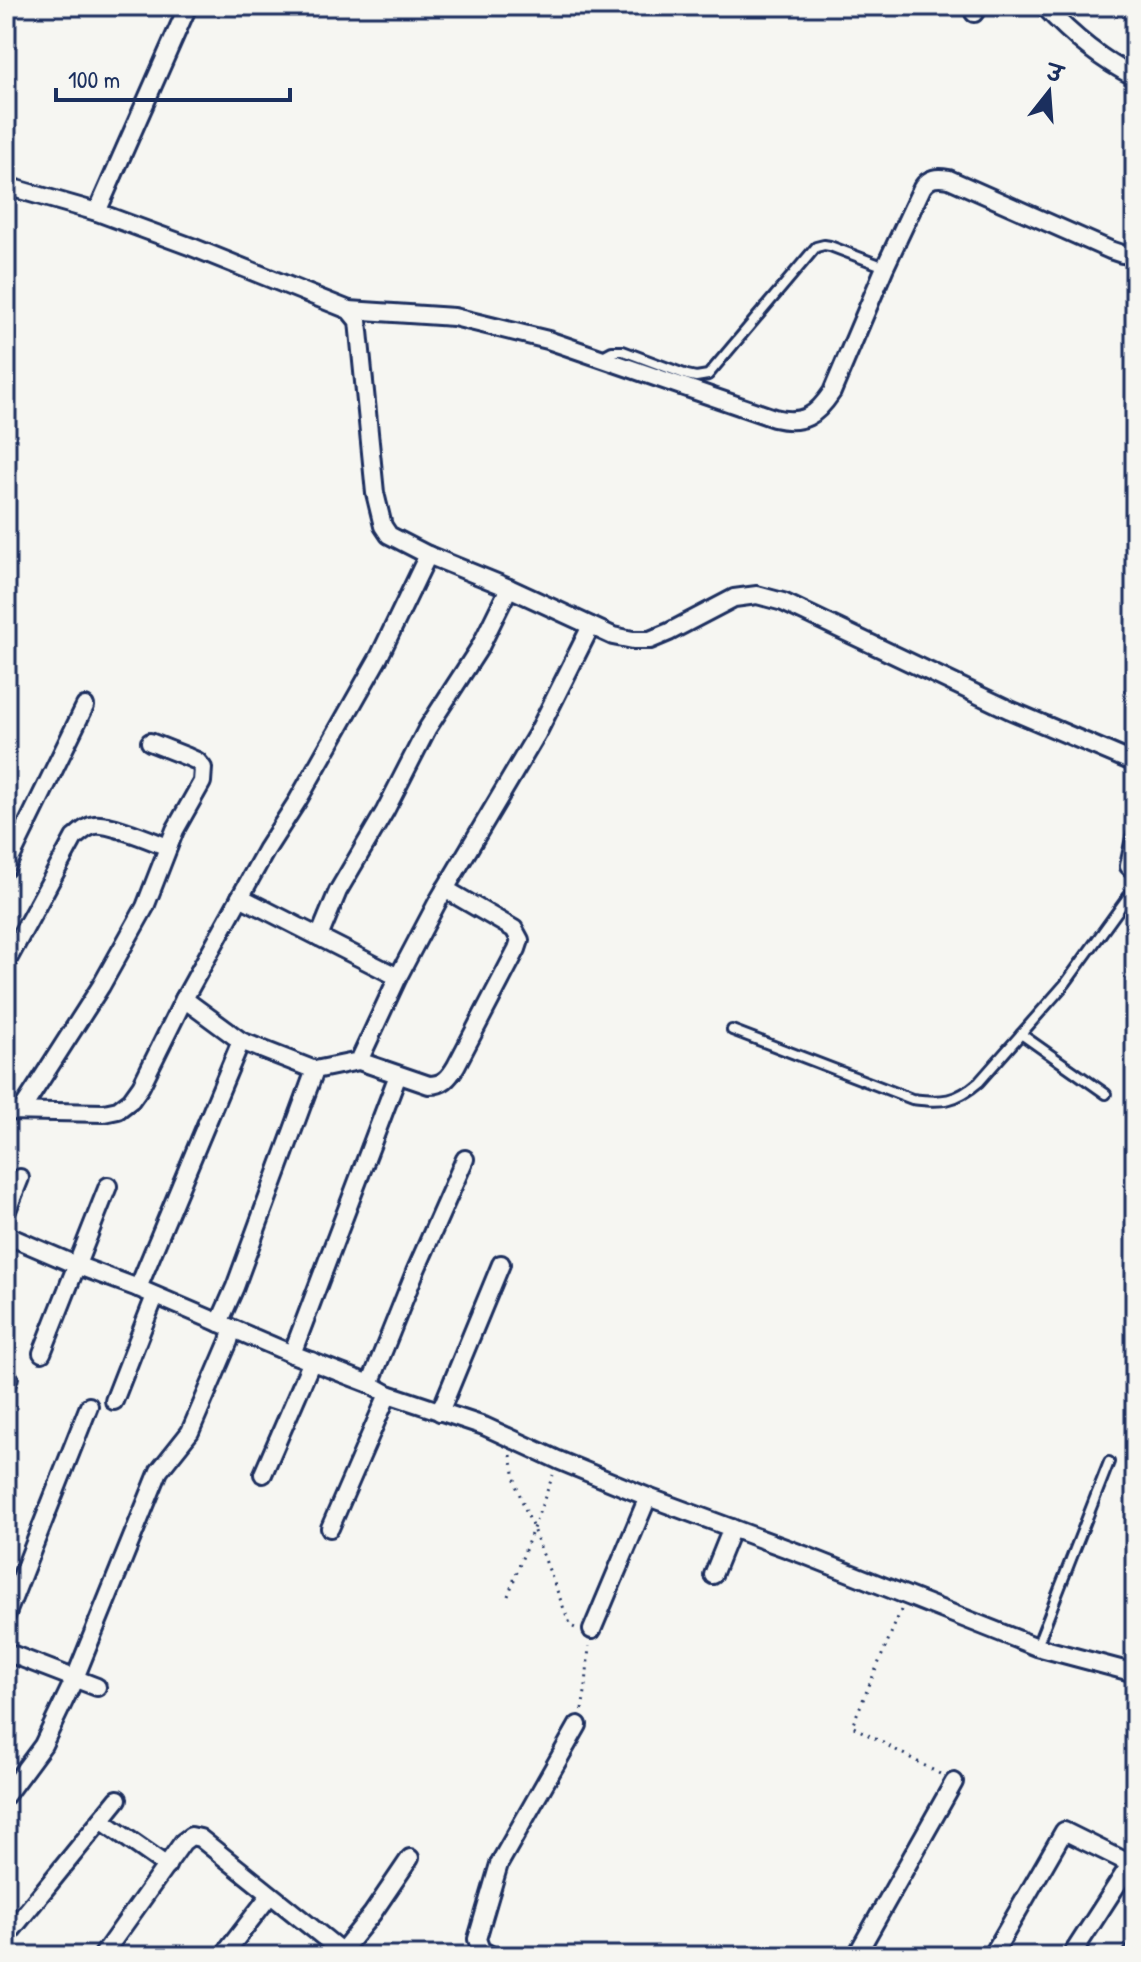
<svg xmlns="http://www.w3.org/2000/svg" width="1141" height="1962" viewBox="0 0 1141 1962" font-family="'Patrick Hand','Playpen Sans Deva',sans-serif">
	<rect width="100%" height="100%" fill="#f6f6f2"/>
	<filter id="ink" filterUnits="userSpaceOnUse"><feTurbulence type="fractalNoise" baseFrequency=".0125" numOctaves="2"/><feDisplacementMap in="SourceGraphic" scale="16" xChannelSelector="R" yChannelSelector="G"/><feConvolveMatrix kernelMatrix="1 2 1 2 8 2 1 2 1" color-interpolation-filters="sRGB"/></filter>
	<g filter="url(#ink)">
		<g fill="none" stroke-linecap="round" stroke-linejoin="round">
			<defs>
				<g id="lane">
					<path d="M599,358L612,351H623L687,375L696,377L708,375L816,247L824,245L830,246L885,267"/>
					<path d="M732,1030L912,1099C942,1103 956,1102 979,1082L1065,984L1135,887"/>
					<path d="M1021,1034L1106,1094"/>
					<path d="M1037,1646L1109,1462"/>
				</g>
				<g id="street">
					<path d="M1044,6C1070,34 1101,60 1135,77"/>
					<path d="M974,13L979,6"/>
					<path d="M6,186L97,212L192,247L349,310L358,321L375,493L383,526L389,535L428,555L509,588L613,636L633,640H650L669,632L734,598L757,595L783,602L1010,710L1135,763"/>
					<path d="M97,212L188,6"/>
					<path d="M349,310L454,317L548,340L774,418C803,425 816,416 832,392L885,267L922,188C929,177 937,177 949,179L1110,250L1122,254L1135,255"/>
					<path d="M1135,838L1129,866L1135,871"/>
					<path d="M6,868L85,706"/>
					<path d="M240,897L398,977L438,901L537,734L591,626"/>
					<path d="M319,937L338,891L385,811L427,729L480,647L509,588"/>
					<path d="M6,963L74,838C80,833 87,826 95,825C110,823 152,841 168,847"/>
					<path d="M184,999L241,1041L315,1070L359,1061L429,1085C443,1085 449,1078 456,1066L517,949L520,940L514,929L445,889"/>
					<path d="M359,1061L398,977"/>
					<path d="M6,1111L104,1113L118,1110L131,1100L141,1086L184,999L266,850L298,800L379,657L428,555"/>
					<path d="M21,1111L101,986L145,907L175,830L202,782L203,768L197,761L188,757L150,742"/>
					<path d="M6,1213L20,1178"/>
					<path d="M6,1235L76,1265L138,1288L292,1354L370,1384L388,1394L484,1426L558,1460L648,1497L807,1556L1037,1647L1135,1673"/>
					<path d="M138,1288L241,1041"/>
					<path d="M219,1323L235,1287L315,1070"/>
					<path d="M42,1353L108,1186"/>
					<path d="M292,1354L398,1075"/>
					<path d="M370,1384L415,1272L465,1159"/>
					<path d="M6,1385L9,1378"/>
					<path d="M114,1401L155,1296"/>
					<path d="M440,1412L501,1264"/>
					<path d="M263,1474L312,1361"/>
					<path d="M330,1528L388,1394"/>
					<path d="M713,1575L732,1528"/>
					<path d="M6,1616L89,1406"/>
					<path d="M592,1630L648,1497"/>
					<path d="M6,1652L97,1687"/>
					<path d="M6,1795L43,1745L75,1678L159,1471L190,1432L229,1341L232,1329"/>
					<path d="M101,1820L167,1866"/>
					<path d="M6,1937L118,1799"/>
					<path d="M102,1956L183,1842L191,1836L200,1838L341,1951"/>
					<path d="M223,1956L270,1895"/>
					<path d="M338,1956L372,1914L410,1858"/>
					<path d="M492,1956L481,1950L477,1939L499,1864L578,1725"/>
					<path d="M856,1956L954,1782"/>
					<path d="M992,1956L1064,1831L1135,1866"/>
					<path d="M1071,1956L1131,1863"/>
					<path d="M1132,1956L1135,1951"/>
				</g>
			</defs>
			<!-- lane casing -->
			<use href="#lane" stroke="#1b2f5e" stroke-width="14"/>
			<!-- street casing -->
			<use href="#street" stroke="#1b2f5e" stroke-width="22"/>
			<!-- path -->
			<g stroke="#1b2f5e" stroke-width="3" stroke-dasharray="2 6" stroke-linecap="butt">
				<path d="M511,1455L516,1485L566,1614L571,1626L577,1629"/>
				<path d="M508,1596L553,1475"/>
				<path d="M901,1610L852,1726L940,1774"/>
				<path d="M582,1710L586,1686L589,1646"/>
			</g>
			<!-- lane -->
			<use href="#lane" stroke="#f6f6f2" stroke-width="8"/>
			<!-- street -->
			<use href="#street" stroke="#f6f6f2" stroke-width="16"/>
		</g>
	</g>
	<!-- margin -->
	<rect width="1141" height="1962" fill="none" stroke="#f6f6f2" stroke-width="32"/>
	<rect x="16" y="16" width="1109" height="1930" fill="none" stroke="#1b2f5e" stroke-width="3" filter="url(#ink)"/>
	<!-- north arrow -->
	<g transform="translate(1049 92) rotate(17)" stroke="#f6f6f2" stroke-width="6" paint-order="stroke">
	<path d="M0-6L14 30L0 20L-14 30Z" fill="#1b2f5e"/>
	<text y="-12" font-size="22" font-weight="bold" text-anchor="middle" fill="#1b2f5e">उ</text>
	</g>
	<!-- scale -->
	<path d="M56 88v12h234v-12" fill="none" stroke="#1b2f5e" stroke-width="4"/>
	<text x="68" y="88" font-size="24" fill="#1b2f5e" stroke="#f6f6f2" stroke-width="6" paint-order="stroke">100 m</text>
</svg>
